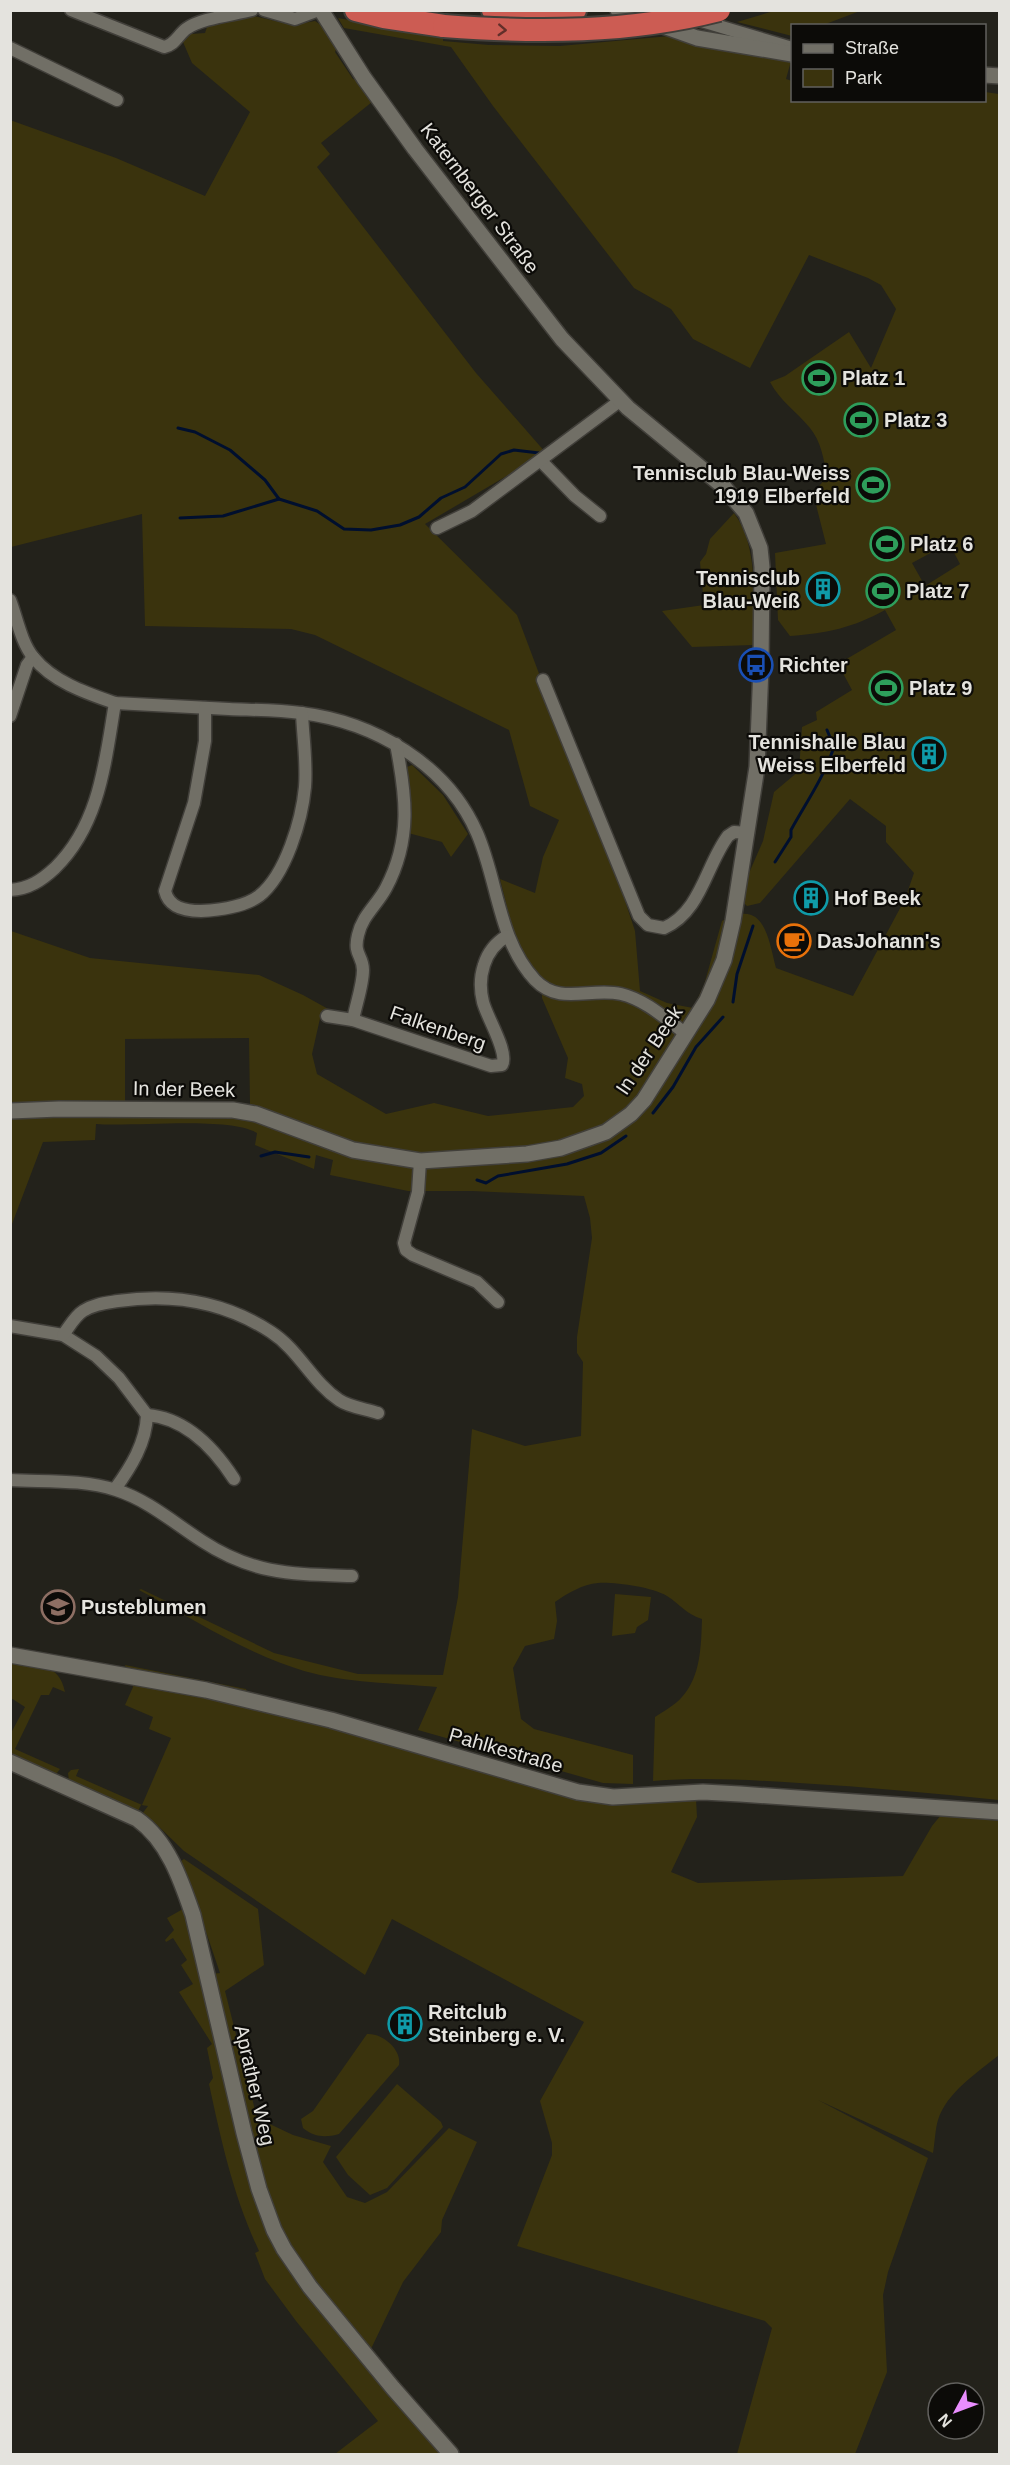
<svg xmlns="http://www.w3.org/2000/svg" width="1010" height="2465" viewBox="0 0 1010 2465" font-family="Arial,sans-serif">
	<rect width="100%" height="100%" fill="#23221b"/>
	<!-- green -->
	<g fill="#3a330d" fill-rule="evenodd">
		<path d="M777,10H860V11L823,25L792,26V36L737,22Z"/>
		<path d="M254,16L292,25L315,21L324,27L337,47L335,52L353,79L357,80L372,102L321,143L330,154L317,167L476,373L546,453L425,524L517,615L561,732L596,813L635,931L640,991L667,1003L693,1008L704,985L722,921C764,897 768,937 776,968L853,996L905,899L914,873L886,842V826L850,799L760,903L747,906L744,903L749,873L763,841L774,792L799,771L802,727L817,720L816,712L852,690L838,664L896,630L885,610C852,628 828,633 790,636L778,620L775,553L826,544L813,493L827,477C824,460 821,441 810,428C796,411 780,401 770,382L785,376L849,332L871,368L896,309L881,285L868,278L809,255L750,368L693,339L671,309L634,288L493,106L451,47L344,28L338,18L443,37V41L489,45L560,46L670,36L791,61L786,79L792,81V100H984L985,92L999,94V1800C933,1793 866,1787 799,1783C750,1780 702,1777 653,1781L655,1717C664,1711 675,1705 682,1697C701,1676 701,1646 702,1619C686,1614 681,1605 667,1596C651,1587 616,1582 598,1583C583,1584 566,1594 555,1602L557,1621L554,1639L525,1646L513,1668L521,1719L534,1729L633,1755V1784L603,1783L418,1730L437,1687C394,1683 346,1683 304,1671C246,1654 192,1618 139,1590L141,1589L274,1653L358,1674L443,1675L458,1597L472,1429L525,1446L581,1436L583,1362L577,1353V1337L592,1238L590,1218L584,1196L472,1191H408L330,1175L333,1160L316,1155L314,1169L255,1145L257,1133C229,1116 134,1127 96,1124L95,1140L43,1142L12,1224L10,1220L11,1117L262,1109L250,1104L249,1038L125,1039V1101L11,1103V931L90,958L259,975L303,995L339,1015L321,1014L312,1054L317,1074L386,1114L434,1103L488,1116L573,1107L584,1096L582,1084L565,1078L568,1058L542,998V980L516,943L500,879L535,893L543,857L559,820L530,806L509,730L315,635L291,629L145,626L142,514L11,547L10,120L116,158L205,196L250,112L192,63L183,42L191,34L205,33L207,27ZM949,543L960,564L925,586L912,563Z"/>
		<path d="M734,513C760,548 753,603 753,645L692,647L662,611L704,605L700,562L706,554L710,539Z"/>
		<path d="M412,765L443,795L468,834L451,857L442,842L408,833L406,772L407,767Z"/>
		<path d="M615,1594L651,1597L648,1620L637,1627L635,1633L612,1636Z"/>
		<path d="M11,1663C37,1666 59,1662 65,1692L53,1687L49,1695H41L15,1749L60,1769L56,1774L11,1756V1733L25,1707L11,1698Z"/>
		<path d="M125,1665L246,1689L254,1708L322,1721L573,1798L602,1804L696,1799L697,1817L671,1872L698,1883L903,1876L932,1826L941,1815L999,1821V2055C978,2072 946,2093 938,2120C935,2130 935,2142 933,2153L818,2100L928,2158L888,2272L883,2295L887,2372L855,2454H737L772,2328L765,2321L517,2246L552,2155V2143L540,2101L584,2022L392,1919L365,1975L184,1851L153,1821L142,1814L148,1806L141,1805L137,1813L69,1781L68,1773L71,1770L79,1769L76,1776L142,1805L171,1738L149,1729L153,1717L125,1705L133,1687Z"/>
		<path d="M184,1859L258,1909L264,1965L225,1991L257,2118L293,2135L331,2146L323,2162L347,2197L365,2203L387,2192L449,2128L477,2142L442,2220L441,2232L403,2282L370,2351L457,2454H335L378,2421L296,2321L265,2279L255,2253L259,2251C233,2195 222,2144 209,2084L213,2078L207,2048L212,2044L179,1992L193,1984L181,1965L187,1960L173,1938L166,1942L165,1940L174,1930L167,1918L183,1909L194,1939L202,1975L220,1973L203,1923L178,1863Z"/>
		<path d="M367,2034C383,2033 402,2050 399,2065L339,2134C325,2138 314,2137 303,2128L301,2119L313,2111Z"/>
		<path d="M397,2084L441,2122L443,2127L387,2188L370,2195L348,2175L336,2157Z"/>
	</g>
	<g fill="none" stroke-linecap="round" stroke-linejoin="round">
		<!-- stream -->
		<g stroke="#000f2e" stroke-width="3">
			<path d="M178,428L195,432L230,450L265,480L279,499L317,511L344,529L371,530L400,525L419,517L441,498L465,487L501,454L514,450L539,453"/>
			<path d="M180,518L223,516L279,499"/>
			<path d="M775,862L791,837V830C807,801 823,779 834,747L827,730"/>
			<path d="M733,1002L737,974L753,926"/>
			<path d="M653,1113L673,1087L696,1047L723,1017"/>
			<path d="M261,1156L275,1152L309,1157"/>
			<path d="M477,1180L486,1183L498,1176L567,1164L601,1153L626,1136"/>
		</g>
		<defs>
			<g id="minor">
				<path d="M71,10L164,47C175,45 178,35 186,29C201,18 233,15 252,10"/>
				<path d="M264,10L295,19L319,10"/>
				<path d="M695,19L792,48"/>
				<path d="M10,48L117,100"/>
				<path d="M541,461L575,496L600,516"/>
				<path d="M437,528L472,511L621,400"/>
				<path d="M10,600C17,618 21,642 33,657C53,682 86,693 115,703C153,705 191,707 229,709C253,710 277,710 301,713C374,722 447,764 477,833C498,881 498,940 535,980C560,1006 590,987 621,994C646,1000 666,1019 686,1034"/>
				<path d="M543,680L639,916L648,925L664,928C701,912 706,865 728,836L734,832L748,833"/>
				<path d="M205,708V741L194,803L165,891C169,908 185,911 201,911C220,910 244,907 259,896C286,875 302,819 305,787C307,763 303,737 302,713"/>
				<path d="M10,716L27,665L33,657"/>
				<path d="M10,890C29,889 42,880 55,868C100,824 105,762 115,703"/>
				<path d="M327,1016L353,1020L491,1066L502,1065C509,1052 487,1018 483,1002C480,990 480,977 484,965C488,952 495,943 507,936"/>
				<path d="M353,1020C356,1004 363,985 363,970C363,955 353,955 358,935C362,916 377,905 386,888C412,839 406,795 396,744"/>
				<path d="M420,1161L418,1192L404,1243L406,1250L413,1255L477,1282L498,1302"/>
				<path d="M10,1326L63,1335L96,1356L119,1378L147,1415C146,1443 131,1467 115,1489"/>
				<path d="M63,1335C69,1327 75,1316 83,1311C94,1304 106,1303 118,1301C173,1293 225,1302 271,1332C299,1350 312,1382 339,1400C349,1407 366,1409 378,1413"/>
				<path d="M147,1415C186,1418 214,1448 234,1479"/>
				<path d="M10,1480C44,1482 83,1479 116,1490C148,1500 174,1523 202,1541C254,1575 293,1574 352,1576"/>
			</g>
			<g id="tertiary">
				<path d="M618,10L697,38L792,54"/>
				<path d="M984,75L1000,76"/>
				<path d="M10,1111L59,1109L233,1110L256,1114L353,1150L420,1161L527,1154L561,1148L606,1132L631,1114L644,1100L707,1000L724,960L733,921L757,767L761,667L762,567L760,548L746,513L724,487L628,408L562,339L415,149L364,78L321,10"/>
				<path d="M10,1655L206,1690L331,1720L578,1792L613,1797L703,1792L740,1794L1000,1812"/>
				<path d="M10,1762L137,1819C168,1841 181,1880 193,1915L244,2133L259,2189L274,2230L284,2249L310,2287L393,2388L451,2454"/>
			</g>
			<g id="motorway">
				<path d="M356,10L384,17L444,26"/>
				<path d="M493,10H575"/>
			</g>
		</defs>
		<!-- minor casing -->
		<use href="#minor" stroke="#413f3a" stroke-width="15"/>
		<!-- tertiary casing -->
		<use href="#tertiary" stroke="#413f3a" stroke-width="18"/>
		<!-- motorway casing -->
		<use href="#motorway" stroke="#413f3a" stroke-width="26"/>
		<!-- minor -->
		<use href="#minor" stroke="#716f66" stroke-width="12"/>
		<!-- tertiary -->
		<use href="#tertiary" stroke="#716f66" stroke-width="15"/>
		<!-- motorway -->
		<use href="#motorway" stroke="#cc5c53" stroke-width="22"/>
		<defs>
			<path id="motorway-bridge" d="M444,26C536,33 629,33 719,10"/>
		</defs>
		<!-- motorway-bridge casing -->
		<use href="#motorway-bridge" stroke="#413f3a" stroke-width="26" stroke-linecap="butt"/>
		<!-- motorway-bridge -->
		<use href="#motorway-bridge" stroke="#cc5c53" stroke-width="22"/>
	</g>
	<!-- one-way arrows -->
	<defs><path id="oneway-chevron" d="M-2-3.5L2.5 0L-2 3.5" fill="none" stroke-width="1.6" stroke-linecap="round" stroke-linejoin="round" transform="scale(1.5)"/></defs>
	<use stroke="#622f2a" href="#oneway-chevron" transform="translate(502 30) rotate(3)"/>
	<!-- icons -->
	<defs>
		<symbol id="stadium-ring" viewBox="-11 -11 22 22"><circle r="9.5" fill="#0c0b08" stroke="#2e9e5b" stroke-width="1.5"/><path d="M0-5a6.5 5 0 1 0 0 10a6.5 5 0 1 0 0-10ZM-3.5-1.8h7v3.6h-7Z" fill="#2e9e5b"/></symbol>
		<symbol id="building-ring" viewBox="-11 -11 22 22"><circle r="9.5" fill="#0c0b08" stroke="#0f9aa8" stroke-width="1.5"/><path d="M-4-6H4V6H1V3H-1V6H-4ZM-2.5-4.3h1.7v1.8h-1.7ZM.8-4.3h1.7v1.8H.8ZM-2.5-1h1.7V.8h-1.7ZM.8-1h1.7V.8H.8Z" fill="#0f9aa8"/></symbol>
		<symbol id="bus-ring" viewBox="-11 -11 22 22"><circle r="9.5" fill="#0c0b08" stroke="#1a4fb4" stroke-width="1.5"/><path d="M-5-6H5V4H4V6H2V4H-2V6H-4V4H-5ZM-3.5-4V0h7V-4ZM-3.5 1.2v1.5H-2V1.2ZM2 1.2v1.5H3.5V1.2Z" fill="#1a4fb4"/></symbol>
		<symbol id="cafe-ring" viewBox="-11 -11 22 22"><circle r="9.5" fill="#0c0b08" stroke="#e8710a" stroke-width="1.5"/><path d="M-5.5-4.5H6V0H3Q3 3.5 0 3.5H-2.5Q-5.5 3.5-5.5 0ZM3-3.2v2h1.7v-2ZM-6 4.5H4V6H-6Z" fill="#e8710a"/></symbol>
		<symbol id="school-ring" viewBox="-11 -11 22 22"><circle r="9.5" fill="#0c0b08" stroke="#8d6e63" stroke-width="1.5"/><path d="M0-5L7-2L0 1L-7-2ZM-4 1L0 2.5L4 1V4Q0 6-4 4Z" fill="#8d6e63"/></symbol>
	</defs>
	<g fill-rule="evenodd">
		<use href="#stadium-ring" x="800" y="359" width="38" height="38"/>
		<use href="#stadium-ring" x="842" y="401" width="38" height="38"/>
		<use href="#stadium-ring" x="854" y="466" width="38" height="38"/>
		<use href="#stadium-ring" x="868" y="525" width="38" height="38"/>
		<use href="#building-ring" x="804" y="570" width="38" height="38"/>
		<use href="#stadium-ring" x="864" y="572" width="38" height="38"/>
		<use href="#bus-ring" x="737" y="646" width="38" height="38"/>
		<use href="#stadium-ring" x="867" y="669" width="38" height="38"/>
		<use href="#building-ring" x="910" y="735" width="38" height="38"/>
		<use href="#building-ring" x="792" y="879" width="38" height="38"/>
		<use href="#cafe-ring" x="775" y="922" width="38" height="38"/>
		<use href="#school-ring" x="39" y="1588" width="38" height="38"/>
		<use href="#building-ring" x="386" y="2005" width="38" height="38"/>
	</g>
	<g text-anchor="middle" stroke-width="4.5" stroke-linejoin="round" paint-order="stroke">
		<!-- street labels -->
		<g font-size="20" fill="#e4e3de" stroke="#0c0b08">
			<text transform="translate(480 198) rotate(53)" y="7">Katernberger Straße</text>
			<text transform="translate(438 1028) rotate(19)" y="7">Falkenberg</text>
			<text transform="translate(649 1050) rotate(-56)" y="7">In der Beek</text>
			<text transform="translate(184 1089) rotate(1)" y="7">In der Beek</text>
			<text transform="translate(506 1750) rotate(16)" y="7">Pahlkestraße</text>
			<text transform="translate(255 2085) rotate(77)" y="7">Aprather Weg</text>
		</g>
		<!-- poi labels -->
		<g font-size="20" font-weight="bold" fill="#e4e3de" stroke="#0c0b08" text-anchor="start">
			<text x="842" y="385">Platz 1</text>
			<text x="884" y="427">Platz 3</text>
			<text x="850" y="480" text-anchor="end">Tennisclub Blau-Weiss<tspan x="850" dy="23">1919 Elberfeld</tspan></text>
			<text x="910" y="551">Platz 6</text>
			<text x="800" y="585" text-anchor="end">Tennisclub<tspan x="800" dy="23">Blau-Weiß</tspan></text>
			<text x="906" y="598">Platz 7</text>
			<text x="779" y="672">Richter</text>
			<text x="909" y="695">Platz 9</text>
			<text x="906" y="749" text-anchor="end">Tennishalle Blau<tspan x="906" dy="23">Weiss Elberfeld</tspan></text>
			<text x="834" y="905">Hof Beek</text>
			<text x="817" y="948">DasJohann's</text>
			<text x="81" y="1614">Pusteblumen</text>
			<text x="428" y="2019">Reitclub<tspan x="428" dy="23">Steinberg e. V.</tspan></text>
		</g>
	</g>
	<!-- border -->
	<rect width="1010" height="2465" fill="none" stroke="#e4e3de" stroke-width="24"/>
	<!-- legend -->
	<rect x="791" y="24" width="195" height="78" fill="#0c0b08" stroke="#62615e" stroke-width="1.5"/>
	<rect x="803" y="44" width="30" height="9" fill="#716f66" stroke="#62615e" stroke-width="1.5"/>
	<text x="845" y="54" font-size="18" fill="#e4e3de">Straße</text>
	<rect x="803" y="69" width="30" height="18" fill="#3a330d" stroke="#62615e" stroke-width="1.5"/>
	<text x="845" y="84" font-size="18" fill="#e4e3de">Park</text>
	<!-- north arrow -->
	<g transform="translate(956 2411) rotate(229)"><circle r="28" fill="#0c0b08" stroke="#62615e" stroke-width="1.5"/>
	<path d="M0-4.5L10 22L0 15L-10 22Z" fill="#e98dfe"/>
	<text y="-9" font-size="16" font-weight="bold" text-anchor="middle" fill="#e4e3de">N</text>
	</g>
</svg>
